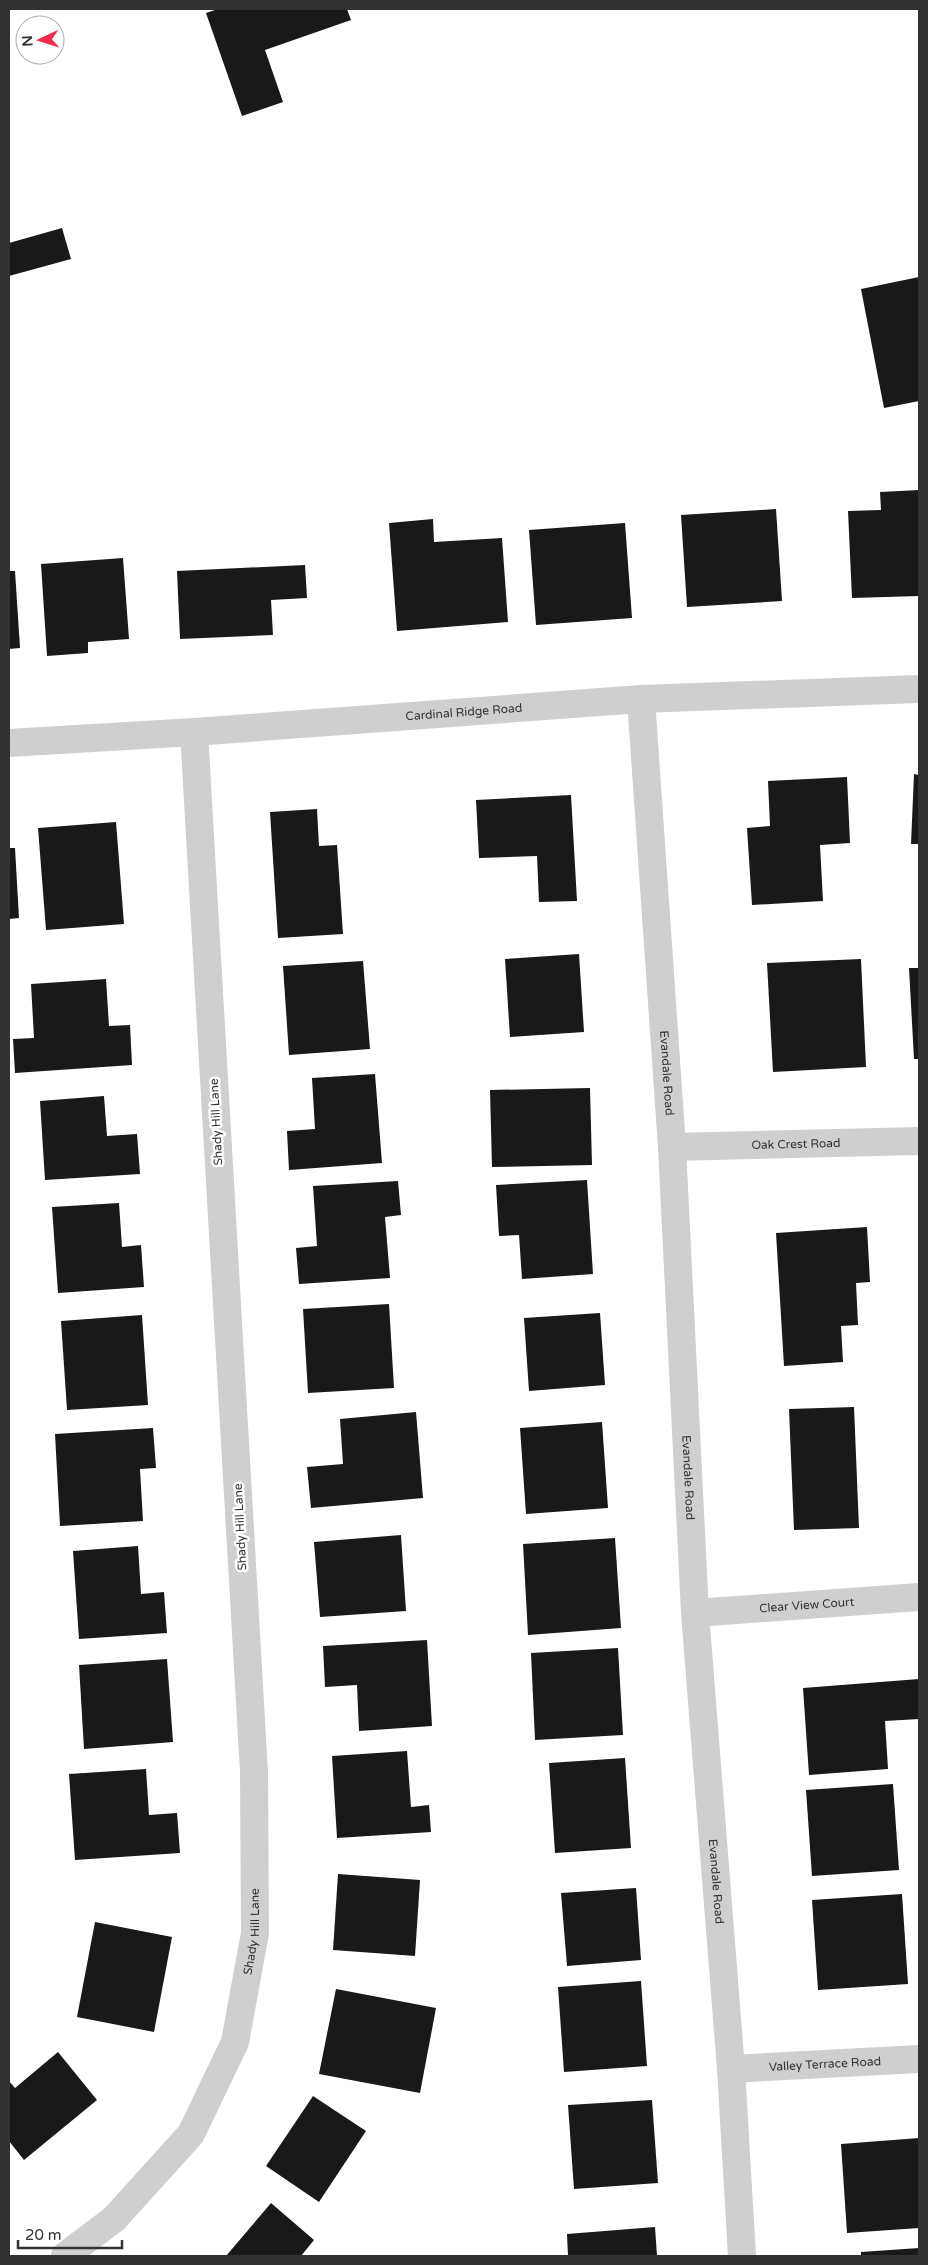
<svg xmlns="http://www.w3.org/2000/svg" width="928" height="2265" viewBox="0 0 928 2265" font-family="'Varela Round',sans-serif">
	<rect width="100%" height="100%" fill="#fff"/>
	<!-- building -->
	<g fill="#191919">
		<path d="M218,9H347L351,20L265,50L283,102L242,116L206,13Z"/>
		<path d="M62,228L71,259L9,276V243Z"/>
		<path d="M919,277V401L884,408L861,289Z"/>
		<path d="M919,490V596L852,598L848,511L881,510L880,492Z"/>
		<path d="M776,509L782,601L687,607L681,515Z"/>
		<path d="M433,519L434,542L502,538L508,622L397,631L389,523Z"/>
		<path d="M625,523L632,618L536,625L529,530Z"/>
		<path d="M123,558L129,639L88,642V653L47,656L41,564Z"/>
		<path d="M305,565L307,598L271,600L273,635L180,639L177,571Z"/>
		<path d="M9,571H15L20,648L9,649Z"/>
		<path d="M914,774L919,775V844H911Z"/>
		<path d="M847,777L850,843L820,845L823,901L752,905L747,828L770,826L768,781Z"/>
		<path d="M571,795L577,901L539,902L537,856L479,858L476,800Z"/>
		<path d="M317,809L319,846L337,845L343,934L278,938L270,812Z"/>
		<path d="M116,822L124,924L46,930L38,828Z"/>
		<path d="M9,848H15L19,918L9,919Z"/>
		<path d="M579,954L584,1032L510,1037L505,959Z"/>
		<path d="M861,959L866,1067L773,1072L767,963Z"/>
		<path d="M363,961L370,1049L289,1055L283,966Z"/>
		<path d="M909,968H919V1059H914Z"/>
		<path d="M106,979L109,1026L130,1025L132,1065L15,1073L13,1039L34,1038L31,984Z"/>
		<path d="M375,1074L382,1163L289,1170L287,1131L315,1129L312,1078Z"/>
		<path d="M590,1088L592,1165L492,1167L490,1090Z"/>
		<path d="M104,1096L107,1136L137,1134L140,1174L45,1180L40,1101Z"/>
		<path d="M587,1180L593,1274L522,1279L519,1235L499,1236L496,1185Z"/>
		<path d="M398,1181L401,1215L385,1217L390,1278L299,1284L296,1248L317,1246L313,1186Z"/>
		<path d="M119,1203L122,1247L141,1245L144,1287L58,1293L52,1207Z"/>
		<path d="M867,1227L870,1282L856,1283L858,1325L841,1326L843,1362L784,1366L776,1233Z"/>
		<path d="M389,1304L394,1388L308,1393L303,1309Z"/>
		<path d="M600,1313L605,1385L529,1391L524,1318Z"/>
		<path d="M142,1315L148,1405L67,1410L61,1321Z"/>
		<path d="M854,1407L859,1528L794,1530L789,1409Z"/>
		<path d="M416,1412L423,1498L311,1508L307,1467L343,1464L340,1419Z"/>
		<path d="M602,1422L608,1508L526,1514L520,1428Z"/>
		<path d="M153,1428L156,1468L140,1469L143,1521L60,1526L55,1434Z"/>
		<path d="M401,1535L406,1611L320,1617L314,1542Z"/>
		<path d="M615,1538L621,1628L528,1635L523,1544Z"/>
		<path d="M138,1546L141,1594L164,1592L167,1633L79,1639L73,1551Z"/>
		<path d="M427,1640L432,1726L359,1731L357,1685L325,1687L323,1646Z"/>
		<path d="M618,1648L623,1735L535,1740L531,1653Z"/>
		<path d="M167,1659L173,1742L84,1749L79,1665Z"/>
		<path d="M919,1679V1719L885,1721L888,1769L809,1775L803,1688Z"/>
		<path d="M407,1751L411,1807L429,1805L431,1832L337,1838L332,1756Z"/>
		<path d="M625,1758L631,1848L555,1853L549,1763Z"/>
		<path d="M146,1769L149,1815L177,1813L180,1853L75,1860L69,1774Z"/>
		<path d="M893,1784L899,1870L812,1876L806,1790Z"/>
		<path d="M338,1874L420,1880L415,1956L333,1950Z"/>
		<path d="M636,1888L641,1960L567,1966L561,1893Z"/>
		<path d="M902,1894L908,1984L818,1990L812,1900Z"/>
		<path d="M95,1922L172,1937L154,2032L77,2017Z"/>
		<path d="M641,1981L647,2066L564,2072L558,1987Z"/>
		<path d="M336,1989L436,2008L420,2093L319,2074Z"/>
		<path d="M58,2052L97,2100L24,2160L9,2141V2081L15,2088Z"/>
		<path d="M313,2096L366,2131L319,2202L266,2166Z"/>
		<path d="M652,2100L658,2183L574,2189L568,2105Z"/>
		<path d="M919,2138V2228L847,2233L841,2144Z"/>
		<path d="M271,2203L314,2240L301,2256H226Z"/>
		<path d="M655,2227L657,2256H568L567,2234Z"/>
		<path d="M919,2248V2256H861V2252Z"/>
	</g>
	<g fill="none" stroke-linecap="round" stroke-linejoin="round">
		<!-- minor -->
		<g stroke="#cfcfcf" stroke-width="28">
			<path id="s1" d="M641,699L672,1147L695,1613L731,2069L742,2256"/>
			<path id="s2" d="M9,743L194,732L641,699L919,689"/>
			<path id="s3" d="M672,1147L919,1141"/>
			<path id="s4" d="M695,1613L919,1597"/>
			<path id="s5" d="M731,2069L919,2059"/>
			<path id="s6" d="M65,2256L114,2219L191,2134L235,2042L255,1933L254,1772L194,732"/>
		</g>
	</g>
	<g text-anchor="middle" stroke-width="5" stroke-linejoin="round" paint-order="stroke">
		<!-- street labels -->
		<g font-size="12" fill="#323232" stroke="#fff">
			<text dy="4" stroke="none"><textPath href="#s2" startOffset="456">Cardinal Ridge Road</textPath></text>
			<text dy="4" stroke="none"><textPath href="#s1" startOffset="375">Evandale Road</textPath></text>
			<text transform="translate(216 1122) rotate(-93)" y="4">Shady Hill Lane</text>
			<text dy="4" stroke="none"><textPath href="#s3" startOffset="124">Oak Crest Road</textPath></text>
			<text dy="4" stroke="none"><textPath href="#s1" startOffset="780">Evandale Road</textPath></text>
			<text transform="translate(240 1527) rotate(-93)" y="4">Shady Hill Lane</text>
			<text dy="4" stroke="none"><textPath href="#s4" startOffset="112">Clear View Court</textPath></text>
			<text dy="4" stroke="none"><textPath href="#s1" startOffset="1185">Evandale Road</textPath></text>
			<text dy="4" stroke="none"><textPath href="#s6" startOffset="390">Shady Hill Lane</textPath></text>
			<text dy="4" stroke="none"><textPath href="#s5" startOffset="94">Valley Terrace Road</textPath></text>
		</g>
	</g>
	<!-- border -->
	<rect width="928" height="2265" fill="none" stroke="#323232" stroke-width="20"/>
	<!-- north arrow -->
	<g transform="translate(40 40) rotate(266)"><circle r="24" fill="#ffffff" stroke="#adadad"/>
	<path d="M0-4L9 19L0 12L-9 19Z" fill="#f12d4c"/>
	<text y="-8" font-size="14" font-weight="bold" text-anchor="middle" fill="#323232">N</text>
	</g>
	<!-- scale -->
	<path d="M18 2240v8h104v-8" fill="none" stroke="#323232" stroke-width="2.5"/>
	<text x="25" y="2240" font-size="15" fill="#323232" stroke="#ffffff" stroke-width="4" paint-order="stroke">20 m</text>
</svg>
